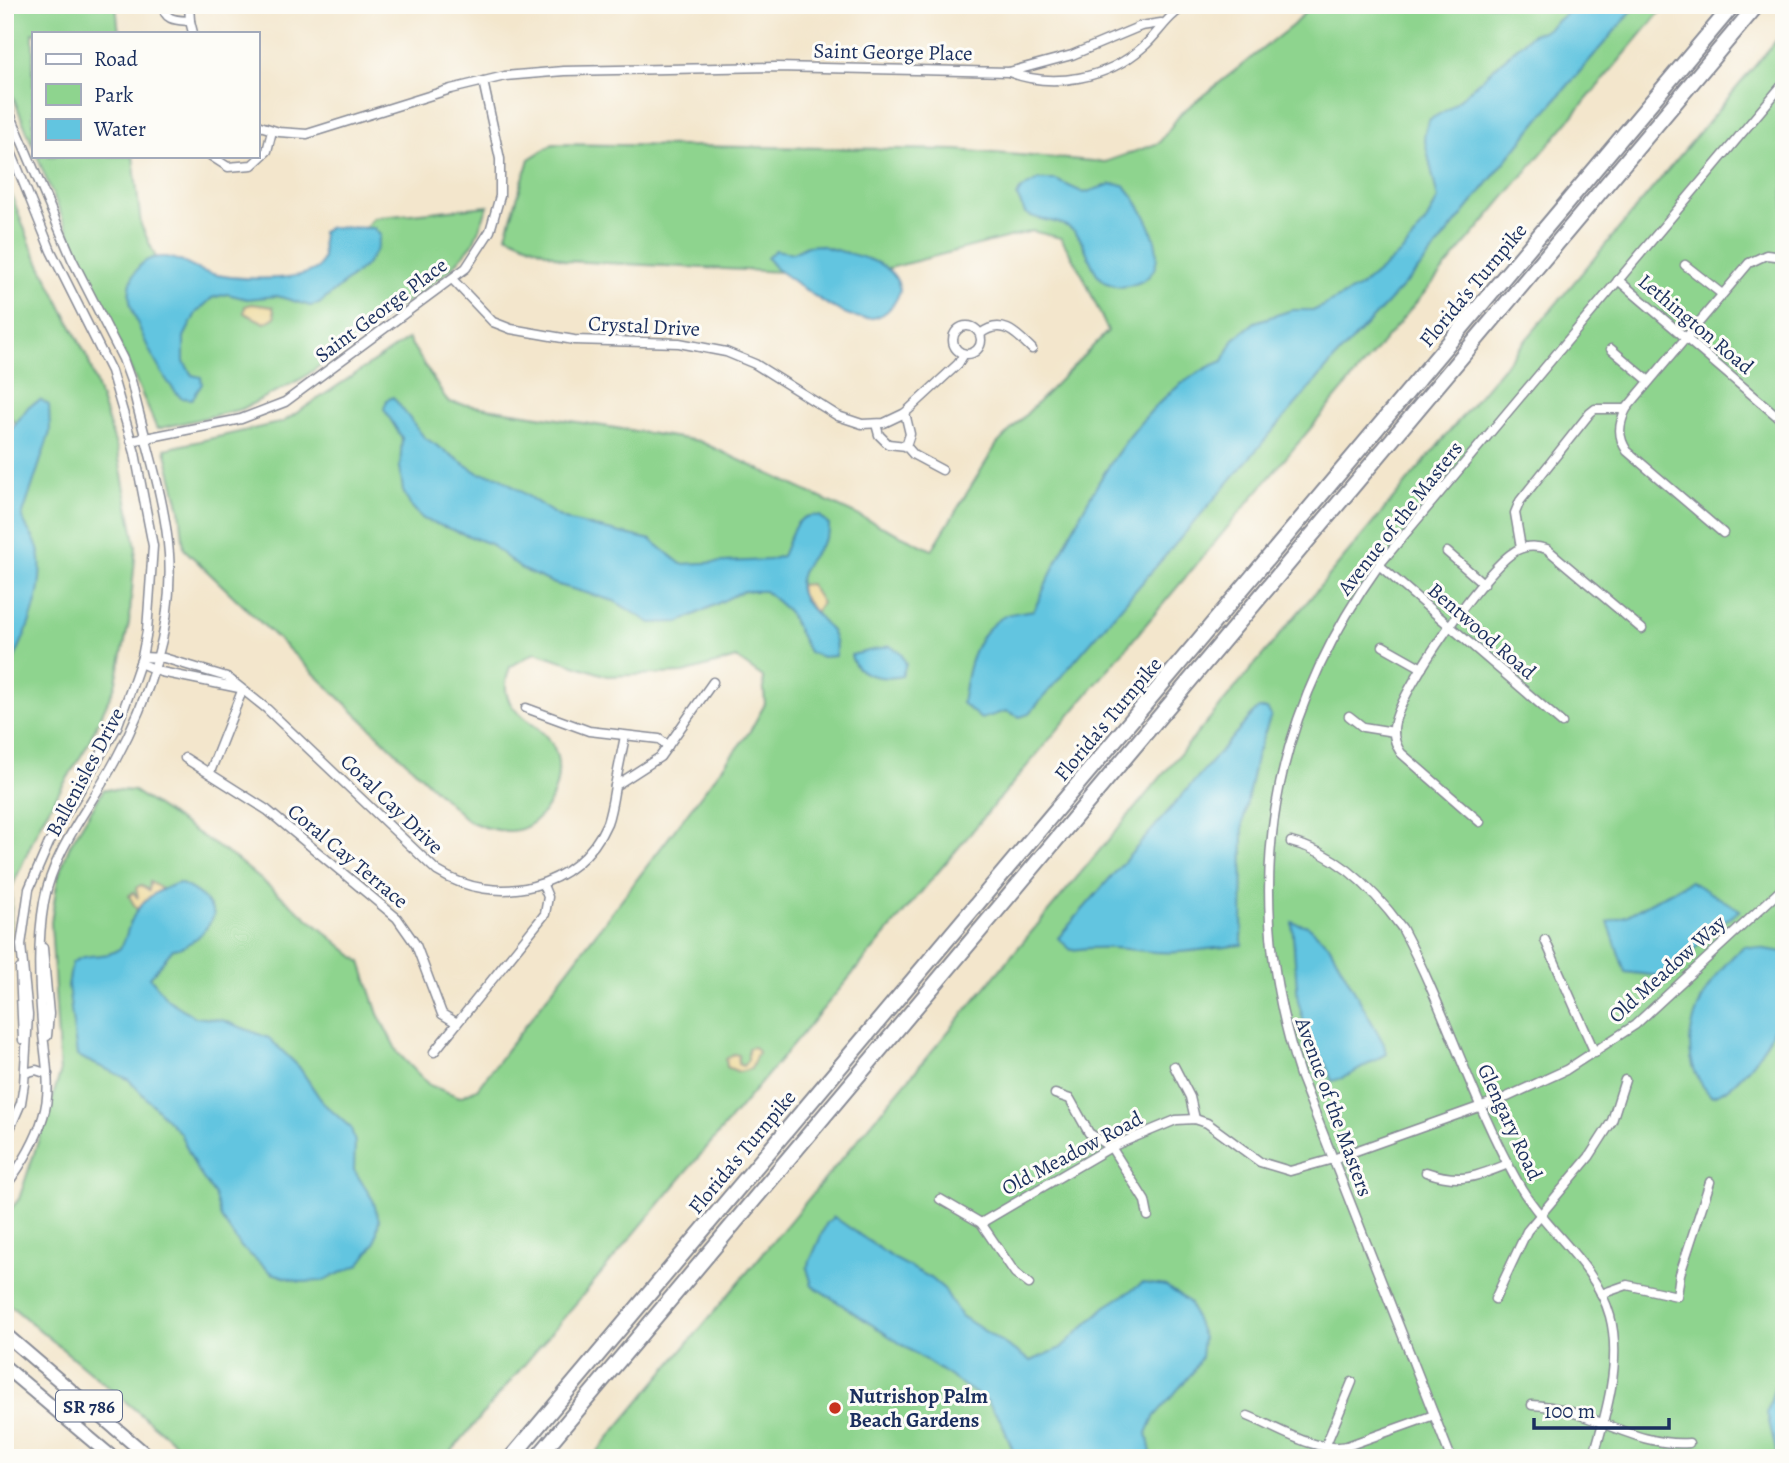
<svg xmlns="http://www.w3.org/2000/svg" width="1789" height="1463" viewBox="0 0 1789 1463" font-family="Alegreya,serif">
	<rect width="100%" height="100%" fill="#fdfcf7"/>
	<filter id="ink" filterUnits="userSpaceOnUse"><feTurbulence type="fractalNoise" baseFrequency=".0143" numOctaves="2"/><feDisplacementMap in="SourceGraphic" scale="14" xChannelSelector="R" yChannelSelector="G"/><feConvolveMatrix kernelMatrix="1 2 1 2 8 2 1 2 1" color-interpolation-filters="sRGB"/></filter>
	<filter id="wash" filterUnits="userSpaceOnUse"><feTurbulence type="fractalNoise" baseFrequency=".00686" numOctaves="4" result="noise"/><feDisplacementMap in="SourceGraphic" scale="28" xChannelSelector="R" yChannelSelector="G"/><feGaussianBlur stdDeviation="1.57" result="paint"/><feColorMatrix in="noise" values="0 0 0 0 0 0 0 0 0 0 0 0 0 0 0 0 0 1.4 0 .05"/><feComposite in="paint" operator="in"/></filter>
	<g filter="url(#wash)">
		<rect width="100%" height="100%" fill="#f3e6cc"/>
		<!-- green -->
		<g fill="#8ed48e" stroke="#548276" stroke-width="2">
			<path d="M5,5H116L119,33H33V147L5,76Z"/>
			<path d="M1312,5H1666L446,1458H193L5,1301V1216L19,1199L60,1074L51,922L58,877L70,845L104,789L134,791L236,859L361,962L378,1014L398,1053L429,1085L460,1097L477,1089L750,731L765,704L763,677L736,658L684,673L607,676L536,652L510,667C505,681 503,694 513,707C521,719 541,726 552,744C570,774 547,832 508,831C492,830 482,827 467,820L184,549L180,510L165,449L283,422L408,339L448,402L699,441L932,550L997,444L1108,331L1083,276L1061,238L1032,231L859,276L566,261L506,235L529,159L553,144L956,150L1105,162L1159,143L1181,113L1293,25Z"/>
			<path d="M1784,31V1458H592Z"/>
			<path d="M37,156H133L141,225L168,284L300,288L341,259L373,218L488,206L473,244L450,270L303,378L242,409L157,429C118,337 73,249 37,156Z"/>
			<path d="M5,178L32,248L88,359L117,449L136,547L129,623L115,686L87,746L42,820L12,887L5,1085V594L21,429L5,412Z"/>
		</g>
		<!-- sand -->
		<g fill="#eeda9e" stroke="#84847e" stroke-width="2">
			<path d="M252,304L273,307L275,317L265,323L244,313L245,306Z"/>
			<path d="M810,584L822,603L815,612L801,594L800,585Z"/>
			<path d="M150,882L162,889L145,900L137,910L129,896L133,892L138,898L136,888L141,885L149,890Z"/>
			<path d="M754,1047L758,1052L751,1069L739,1072L727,1067L726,1059L734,1054L739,1055L738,1064L743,1066L748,1060V1048Z"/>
		</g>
		<!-- water -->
		<g fill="#62c5e0" stroke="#3e7a9f" stroke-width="2">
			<path d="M1576,5H1637L1540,118L1418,270L1333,361L1029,714L1020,717L1006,711L981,719L962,703C967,671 972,635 1003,617C1011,612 1025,612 1034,610C1073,527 1130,394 1223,361L1234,339L1255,322L1292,310H1315L1360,287L1403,251L1427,220L1438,199L1424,137L1429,120L1450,108L1532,34L1546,30Z"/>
			<path d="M1038,180H1056L1084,193L1111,184L1124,185C1143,206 1181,269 1135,284C1127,287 1117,288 1109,284C1088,274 1090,246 1074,231C1059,218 1040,223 1025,213L1017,196L1020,190Z"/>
			<path d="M330,227L374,228L380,235L377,249L366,265L319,304L310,306L277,296L247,299L227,294L212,298L196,313L184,337V362L192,375L201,377L202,384L192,399L181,398C159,375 143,339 132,309C124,286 135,255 165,257C181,258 190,268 205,272C231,280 297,283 319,267L323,258L322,232Z"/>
			<path d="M820,245C846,256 896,256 900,291C876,355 810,290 776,269L767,258L775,250L793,253L807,246Z"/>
			<path d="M393,397L424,437L478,473L498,476L556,515L570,521L651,540L681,564L769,560L782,556C791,537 794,511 820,516L829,525V531C822,548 804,561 800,579C793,611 843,619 835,656L822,657L809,652L788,611L765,591H743L680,622L651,623L614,601L555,584L521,569L490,544L423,519L410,505L403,491L400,467L402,438L384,409L387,400Z"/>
			<path d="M41,400L49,405L50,432L22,517C26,530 37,539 39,552C47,594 22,642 5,679V518L8,510L5,501V438L29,406Z"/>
			<path d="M890,646L901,653L906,664L902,676C884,680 855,677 851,655Z"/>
			<path d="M1257,709H1267L1271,715L1256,757L1243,822L1242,945C1213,948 1183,954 1154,952C1123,949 1103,945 1071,950L1058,938Z"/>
			<path d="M1690,881L1740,910L1717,926L1670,973L1660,976L1625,972L1608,922L1628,915Z"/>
			<path d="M179,883C195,890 207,898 214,914C208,930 190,948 173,949L150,977L167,999L195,1017L222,1020L269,1038L299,1067L323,1103L351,1128L355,1143L354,1170L373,1200L379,1220L375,1243L359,1265L322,1281L300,1282L272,1273L241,1247L221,1218L214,1194L197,1170L180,1133L128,1079L77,1056L68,986L72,963C86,951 105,960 119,949C126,943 126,932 130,924C139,901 156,890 179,883Z"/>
			<path d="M1292,922L1308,926L1329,945L1384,1044L1386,1054C1367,1063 1352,1077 1332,1081L1325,1063L1311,1047L1298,1001Z"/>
			<path d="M1744,946L1784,952C1784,976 1781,1001 1775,1024C1770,1045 1733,1093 1711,1096C1666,1048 1702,982 1744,946Z"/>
			<path d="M834,1217L893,1258L931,1278L944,1289L960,1315L1031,1361L1061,1348L1105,1307L1143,1283L1166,1286L1189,1302L1203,1338L1201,1357L1193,1372L1154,1417L1147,1433L1152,1458H1016L1001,1421L987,1401L812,1285L807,1268L826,1224Z"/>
			<path d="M1784,1356V1458H1778L1767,1413Z"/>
		</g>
	</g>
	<g filter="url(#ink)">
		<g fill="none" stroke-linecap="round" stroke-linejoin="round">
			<defs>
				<g id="minor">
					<path d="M163,5C164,21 177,20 190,21L189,5"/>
					<path d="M190,21L193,33"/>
					<path d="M1009,72C1053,89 1107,79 1143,47C1159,33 1166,17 1186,5"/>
					<path d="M5,102L72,259L123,359L132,384C144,439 165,497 169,554C174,627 149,698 115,761C91,806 53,850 44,902C37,942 39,982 42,1023C44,1054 53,1087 43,1117C36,1141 20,1167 5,1187"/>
					<path d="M257,125L279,132L307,134L451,89L505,76L564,71L776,67L1009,72L1072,55L1141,26L1161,23"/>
					<path d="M5,137L51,251L111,371L135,453L153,546L147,631L142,657L131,689L117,727L49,843L29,889L21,945L28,1015L24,1084L21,1103L5,1140"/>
					<path d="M211,156L228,167L252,165L267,151L272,131"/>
					<path d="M1685,265L1722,294"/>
					<path d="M453,280L493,322L511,329L574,340L679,343L726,352L755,364L838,416L862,424L884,423L905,413L958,364L964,354"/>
					<path d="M1618,280L1784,422"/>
					<circle cx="967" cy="340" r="14"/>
					<path d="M980,334C1002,317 1017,334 1032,349"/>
					<path d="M1611,349L1649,381"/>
					<path d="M876,424L879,435L888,444L906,446L910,434L905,413"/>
					<path d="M131,441L241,419L285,402L466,268L490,231L500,196V159L483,81"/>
					<path d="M906,446L914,455L942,470"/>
					<path d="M1723,533L1627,451C1617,436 1619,424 1626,409L1749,263L1766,255L1784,257"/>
					<path d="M1521,548L1515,513L1520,501L1590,413L1595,409H1626"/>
					<path d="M1447,552L1484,584"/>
					<path d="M1379,565L1562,723"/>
					<path d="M1383,646L1422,668"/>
					<path d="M142,657L164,658L227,677L267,709L437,871C496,908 578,890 607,823C611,812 613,798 615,786L660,757L713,682"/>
					<path d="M140,663L161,672L239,688"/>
					<path d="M526,708L589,731L659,739L668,746"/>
					<path d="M1349,716L1363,727L1394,732"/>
					<path d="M185,758L267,810L397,918L416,945L442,1014L457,1023"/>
					<path d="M210,772L242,691"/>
					<path d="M615,786L625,736"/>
					<path d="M1480,822L1401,753C1395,744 1392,734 1395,722C1404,685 1480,577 1511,554C1522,545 1534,545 1547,549L1642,629"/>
					<path d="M1291,842C1337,853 1375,891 1402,928C1446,1010 1472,1101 1517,1181C1543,1229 1595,1262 1610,1316C1622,1361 1606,1415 1593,1458"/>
					<path d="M1545,940L1595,1053"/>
					<path d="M43,948L49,1014L47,1036"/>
					<path d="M20,969L23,1040"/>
					<path d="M434,1052L545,914L548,897L543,885"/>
					<path d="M1174,1066L1190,1097L1195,1119"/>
					<path d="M25,1073L36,1070L48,1074"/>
					<path d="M1055,1094L1070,1099L1089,1133L1111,1147L1145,1201L1148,1216"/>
					<path d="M1426,1172C1461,1184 1475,1177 1508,1164"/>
					<path d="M940,1199L981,1223L1015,1273L1029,1284"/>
					<path d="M981,1223L1111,1147L1176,1120L1195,1119L1207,1123L1260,1162L1290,1171L1333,1159L1507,1097L1566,1070L1635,1025L1784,887"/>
					<path d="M1601,1294L1627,1285L1677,1296L1680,1274L1710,1182"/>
					<path d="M1495,1299L1527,1231L1589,1157L1612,1121L1625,1080"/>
					<path d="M1532,1405C1589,1407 1631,1447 1689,1443"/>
					<path d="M1248,1416C1278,1428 1315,1453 1347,1446L1434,1415"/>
					<path d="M1325,1447L1352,1382"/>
					<path d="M1451,1458L1300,1075C1240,892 1268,721 1379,565L1784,83"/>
				</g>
				<g id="primary">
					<path d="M5,1334L150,1458"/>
					<path d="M5,1367L113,1458"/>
				</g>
				<g id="motorway">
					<path d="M511,1458L1733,5"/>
					<path d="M537,1458L1757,5"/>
				</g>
			</defs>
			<!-- minor casing -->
			<use href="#minor" stroke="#878a95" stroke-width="11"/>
			<!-- primary casing -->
			<use href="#primary" stroke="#878a95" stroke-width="16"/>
			<!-- motorway casing -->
			<use href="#motorway" stroke="#878a95" stroke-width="18"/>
			<!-- minor -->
			<use href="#minor" stroke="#fff" stroke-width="8"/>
			<!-- primary -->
			<use href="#primary" stroke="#fff" stroke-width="12"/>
			<!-- motorway -->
			<use href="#motorway" stroke="#fff" stroke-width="14"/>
		</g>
	</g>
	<!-- markers -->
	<circle fill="#c8321e" stroke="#fdfcf7" stroke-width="2.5" cx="835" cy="1408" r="7"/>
	<g text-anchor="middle" stroke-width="6" stroke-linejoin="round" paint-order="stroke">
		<!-- shield labels -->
		<rect fill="#fdfcf7" stroke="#5f6c8c" stroke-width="2" x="56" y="1390.5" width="66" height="31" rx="5"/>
		<g font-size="19" font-weight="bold" fill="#1b2f5e">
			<text x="89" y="1413">SR 786</text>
		</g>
		<!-- street labels -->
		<g font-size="21" fill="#1b2f5e" stroke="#fdfcf7">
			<text transform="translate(893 52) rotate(1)" y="7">Saint George Place</text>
			<text transform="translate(1473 285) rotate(-50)" y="7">Florida's Turnpike</text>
			<text transform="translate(381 310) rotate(-37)" y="7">Saint George Place</text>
			<text transform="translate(1696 324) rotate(40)" y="7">Lethington Road</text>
			<text transform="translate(644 326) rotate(3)" y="7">Crystal Drive</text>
			<text transform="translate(1400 518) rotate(-52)" y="7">Avenue of the Masters</text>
			<text transform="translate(1482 631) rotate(41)" y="7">Bentwood Road</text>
			<text transform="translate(1108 719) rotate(-50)" y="7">Florida's Turnpike</text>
			<text transform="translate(85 772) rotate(-62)" y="7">Ballenisles Drive</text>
			<text transform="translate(392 804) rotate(44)" y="7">Coral Cay Drive</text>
			<text transform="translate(348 856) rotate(40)" y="7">Coral Cay Terrace</text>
			<text transform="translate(1667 969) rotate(-42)" y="7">Old Meadow Way</text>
			<text transform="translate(1334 1107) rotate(70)" y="7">Avenue of the Masters</text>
			<text transform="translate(1510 1122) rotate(65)" y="7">Glengary Road</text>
			<text transform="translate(742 1152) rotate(-50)" y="7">Florida's Turnpike</text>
			<text transform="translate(1072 1153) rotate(-28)" y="7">Old Meadow Road</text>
		</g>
		<!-- poi labels -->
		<g font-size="21" font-weight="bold" fill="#1b2f5e" stroke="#fdfcf7" text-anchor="start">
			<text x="849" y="1403">Nutrishop Palm<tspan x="849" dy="24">Beach Gardens</tspan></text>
		</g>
	</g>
	<!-- margin -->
	<rect width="1789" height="1463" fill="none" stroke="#fdfcf7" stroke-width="28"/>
	<!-- legend -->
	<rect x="32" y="32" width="228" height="126" fill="#fdfcf7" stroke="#a3aaba" stroke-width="2"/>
	<rect x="46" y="54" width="35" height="10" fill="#ffffff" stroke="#a3aaba" stroke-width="2"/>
	<text x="94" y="66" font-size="21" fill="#1b2f5e">Road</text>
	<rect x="46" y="84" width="35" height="21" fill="#8ed48e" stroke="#a3aaba" stroke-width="2"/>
	<text x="94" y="102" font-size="21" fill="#1b2f5e">Park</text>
	<rect x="46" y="119" width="35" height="21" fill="#62c5e0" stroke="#a3aaba" stroke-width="2"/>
	<text x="94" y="136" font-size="21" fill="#1b2f5e">Water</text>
	<!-- scale -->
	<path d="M1534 1418v10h135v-10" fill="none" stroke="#1b2f5e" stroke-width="3.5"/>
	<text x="1544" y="1418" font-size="21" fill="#1b2f5e" stroke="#fdfcf7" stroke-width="5" paint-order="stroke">100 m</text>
</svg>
